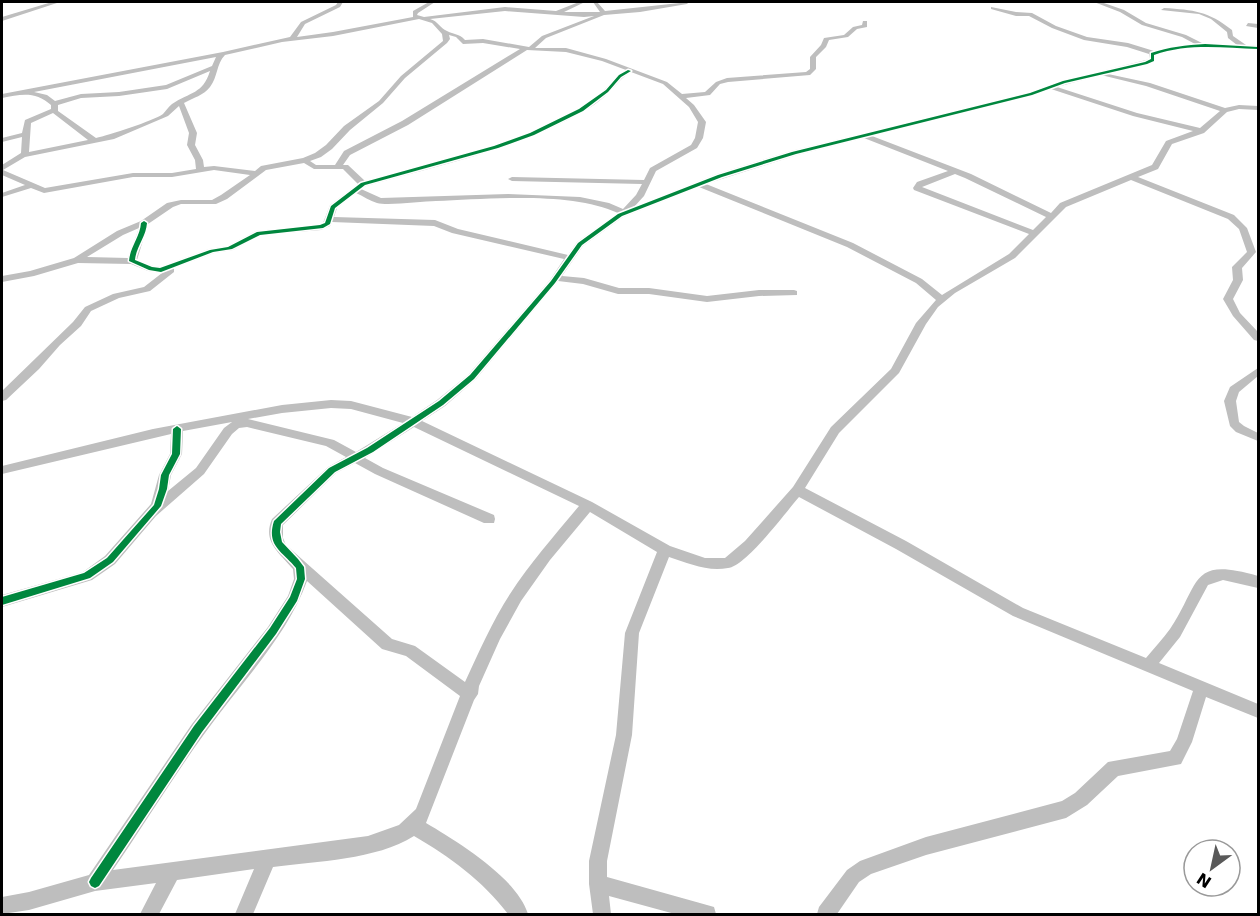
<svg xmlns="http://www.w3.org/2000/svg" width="1260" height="916" viewBox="0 0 1260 916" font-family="'DejaVu Sans',sans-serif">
	<rect width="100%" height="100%" fill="#fff"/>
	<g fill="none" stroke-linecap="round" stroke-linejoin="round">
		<!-- minor -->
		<g fill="#bebebe" fill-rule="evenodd">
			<path d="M338,2H343L340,7L305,24L297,37L333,32L413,17V11L429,2H435L418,13L417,15L424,17L505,7L556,11L579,2H585L564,12H600L593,2H597L605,11L689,2L687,4L640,12L604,15L546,38L535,48H566L606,59L667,82L682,94L705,92L716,82L727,78L806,72L810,69V57L821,45L824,38L844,35L853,27L862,25L863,21H867V27L857,29L848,37L829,40L826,47L816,57V69L810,75L728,82L720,84L710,95L686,98L694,105L706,122L703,138L697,148L656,171L644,196L634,207L717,174L791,151L1029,93L1062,81L1150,59L1149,54L1127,47L1084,40L1052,28L1029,16H1016L991,9V7L1016,12L1032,13L1056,26L1087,37L1128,43L1154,51L1177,46L1195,44L1182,37L1142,25L1120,12L1094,2H1101L1124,10L1146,23L1186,35L1204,44L1237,45L1228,38L1227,32L1211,19L1199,14L1161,10L1164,8C1194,10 1208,11 1232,30L1233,36L1246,45L1258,46V50C1223,47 1189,44 1155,55V61L1108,74L1150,83L1225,108L1239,105L1258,106V110L1239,109L1227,112L1204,133L1172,144L1158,169L1138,177L1234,215L1247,228L1256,252L1242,268L1243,280L1233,299L1240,313L1258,332V341L1254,340L1233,316L1223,299L1233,280L1232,267L1247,252L1239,229L1228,219L1131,180L1066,207L1015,258L955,293L938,307L926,324L899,373L839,433L805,488L906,541L1023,608L1146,658C1154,648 1163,639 1170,629C1201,583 1189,556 1258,576V588L1223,580L1208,585L1180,637L1159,663L1258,704V718L1206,697L1192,742L1181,764L1118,776L1087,805L1066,818L926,855L871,874L859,882L837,914H817L819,907L847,870L860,861L926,837L1062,801L1075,793L1108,762L1170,751L1177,739L1193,691L1013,616L896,549L799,497C786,512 746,566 728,568C707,572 688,563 669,557L639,633L632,735L607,861V877L707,905L714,907L716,914H675L609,896L611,914H593L589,884V861L616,735L625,633L657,552L590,512L550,560L521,601L500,639L479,686L478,694L474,700L426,823C458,842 517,878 528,914H508C482,880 450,857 414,836C376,860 317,861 273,867L253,914H235L254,869L177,880L159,914H140L156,883L95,891L29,910L2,914V897L29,892L89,875L192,724L268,627L288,596L294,579L293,569C280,553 262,542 272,519L328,467L346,457L326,446L247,427L239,428L232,434L204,474L156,516L115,564L92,580L2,607V595L83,572L105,556L151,504L159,475L170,454L171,434L2,474V466L153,429L282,405L331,400L351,401L412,417L437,400L468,375L550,280L564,259L452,233L434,226L332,222L330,226L321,230L261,235L233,250L214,253L174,268V272L150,291L119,298L91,311L81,326L60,345L39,369L6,400L2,401V391L73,322L85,307L113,294L144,287L162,273L148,271L131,264L78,263L34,276L2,282V276L30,271L74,258L117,231L141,221L167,203L181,200H212L221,195L250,175L214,170L172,177H133L44,193L31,188L2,197V193L25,185L2,175V165L21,153L22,137L2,142V138L22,133L25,120L51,109V105C36,91 21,94 2,98V94L223,52L290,37L301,22L336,5ZM505,11L584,17L594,16L542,36L529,47L483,39L465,40C459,33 454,35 447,31C440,28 438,21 430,19ZM419,19L432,23L442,34L443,41L401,76L379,101L344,126L326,145L315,153L303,158L261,166L255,171L214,166L204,167L203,160L195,145L197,133L184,103C193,98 204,95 210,87C218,77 216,64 225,55L282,42L333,36ZM449,35L456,37L463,44L483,43L520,49L402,121L344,151L335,165H316L310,161L321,157L332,149L350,130L383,103L405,78L447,43L450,39ZM527,50L566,52L602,61L626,70C617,75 612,82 605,89C598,96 588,103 579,108C515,148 436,161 365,181L348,165H343L350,155L408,125ZM216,57L212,66L166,85L119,92L81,94L55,101L47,95L34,92ZM210,71C203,94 190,92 172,104C168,107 166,111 163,114C153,121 109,135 96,138L58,111V105L81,98L119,96L167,89ZM631,72L663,84L689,107L698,122L695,138L691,145L650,168L644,180L512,177L508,179L512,181L642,184L636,195L623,209L609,203L580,197L508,194L381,198L361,189L366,186C439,165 515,150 582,112C592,107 603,99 611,90C618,83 622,77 631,72ZM1101,75L1146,86L1220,111L1200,128L1137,113L1057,87ZM1051,89L1133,116L1193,131L1166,141L1152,165L1060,203L1051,213L971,174L872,136L1033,95ZM179,106L189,133L187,145L195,160L196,169L172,173H133L45,188L3,170L25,157L114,139L168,116ZM53,113L88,140L29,152L31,123ZM864,138L948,171L917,182L913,188L914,190L1029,234L1009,254L942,295L922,279L853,243L706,184L797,155ZM304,163L314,169H343L358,184L330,205L323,223L319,225L256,231L228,246L209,249L160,267L153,266L137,260L148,224L173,207L181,204H216L227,199L266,170ZM955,174L965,178L1046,217L1033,230L922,187ZM699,187L847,247L916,283L936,300L916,323L891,369L831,427L793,487L745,541L725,558H705L670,546L592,502L422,421L445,406L476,379L558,281L583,284L618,294H649L707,302L759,296L797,295V291L794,290H759L707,296L649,288H619L584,278L562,276L583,246L623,217ZM356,193C363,196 370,201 377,203C389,206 422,201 436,201C488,199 571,191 618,213L577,242L568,255L458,229L435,220L334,217L337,208ZM139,228L128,258L87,257L123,235ZM331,408L351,409L403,423L356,452L334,440L248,419L282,413ZM232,422L224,428L196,468L168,491L171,475L182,454L183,431ZM414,427L579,506C555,535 530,563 510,594C492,622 479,652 465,682L415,646L392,639L286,545L283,538V525L336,473L355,463L375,474L484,523H494L495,519L494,515L383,468L365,458ZM307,581L382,649L406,656L460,696L416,809L399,825L368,836L113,870C144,825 173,777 205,733C239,685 287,637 307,581Z"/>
			<path d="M1248,23L1258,24V28L1246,26Z"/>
			<path d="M1258,368V376L1239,392L1236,401L1239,422L1244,426L1258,433V441L1236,432L1230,426L1224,401L1230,387Z"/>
		</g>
		<!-- tertiary -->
		<path fill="#bebebe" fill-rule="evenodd" d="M52,2H60L2,21V17Z"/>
		<defs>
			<g id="cycleway">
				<path d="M1205,44L1258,47V49C1223,48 1188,43 1154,55V61L1147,64L1065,83L1032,95L796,154L722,177L622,216L582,245L555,283L474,379L443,405L373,452L335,472L281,524L280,532L282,542L298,559L304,567L305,579L297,601L276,634L202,732L99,886L95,888L91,886L89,882L91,878L194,726L270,628L290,597L297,579L296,568C282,551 266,546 274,521L329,468L367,448L439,401L470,375L551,281L578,243L618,214L718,175L792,152L1030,93L1063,81L1145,62L1151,59V53C1169,47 1186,45 1205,44Z"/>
				<path d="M628,70L631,71L621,77L608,92L583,111L534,135L498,148L365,185L335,208L330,224L323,228L260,235L232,249L213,252L161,272L149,270L129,261C130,247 140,237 141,223L144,221L147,223C146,237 136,247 135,260L152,267L160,268L210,250L228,247L257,232L320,225L325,223L331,206L361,183L494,146L530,133L579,109L606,90L619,75Z"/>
				<path d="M177,426L181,429L180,454L169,475L167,489L161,506L113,562L90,578L2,605V597L84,573L107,558L154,505L159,489L161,475L172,454L173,429Z"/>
			</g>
		</defs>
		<!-- cycleway casing -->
		<use href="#cycleway" stroke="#fff" stroke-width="3"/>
		<!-- cycleway -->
		<use href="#cycleway" fill="#00873e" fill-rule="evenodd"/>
	</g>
	<!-- border -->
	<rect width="1260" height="916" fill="none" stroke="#000000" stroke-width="6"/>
	<!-- north arrow -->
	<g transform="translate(1212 868) rotate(213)"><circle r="28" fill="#ffffff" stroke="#999999" stroke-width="1.5"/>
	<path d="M0-4.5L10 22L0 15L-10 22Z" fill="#595959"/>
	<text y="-9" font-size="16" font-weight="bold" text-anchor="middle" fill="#000000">N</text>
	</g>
</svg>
